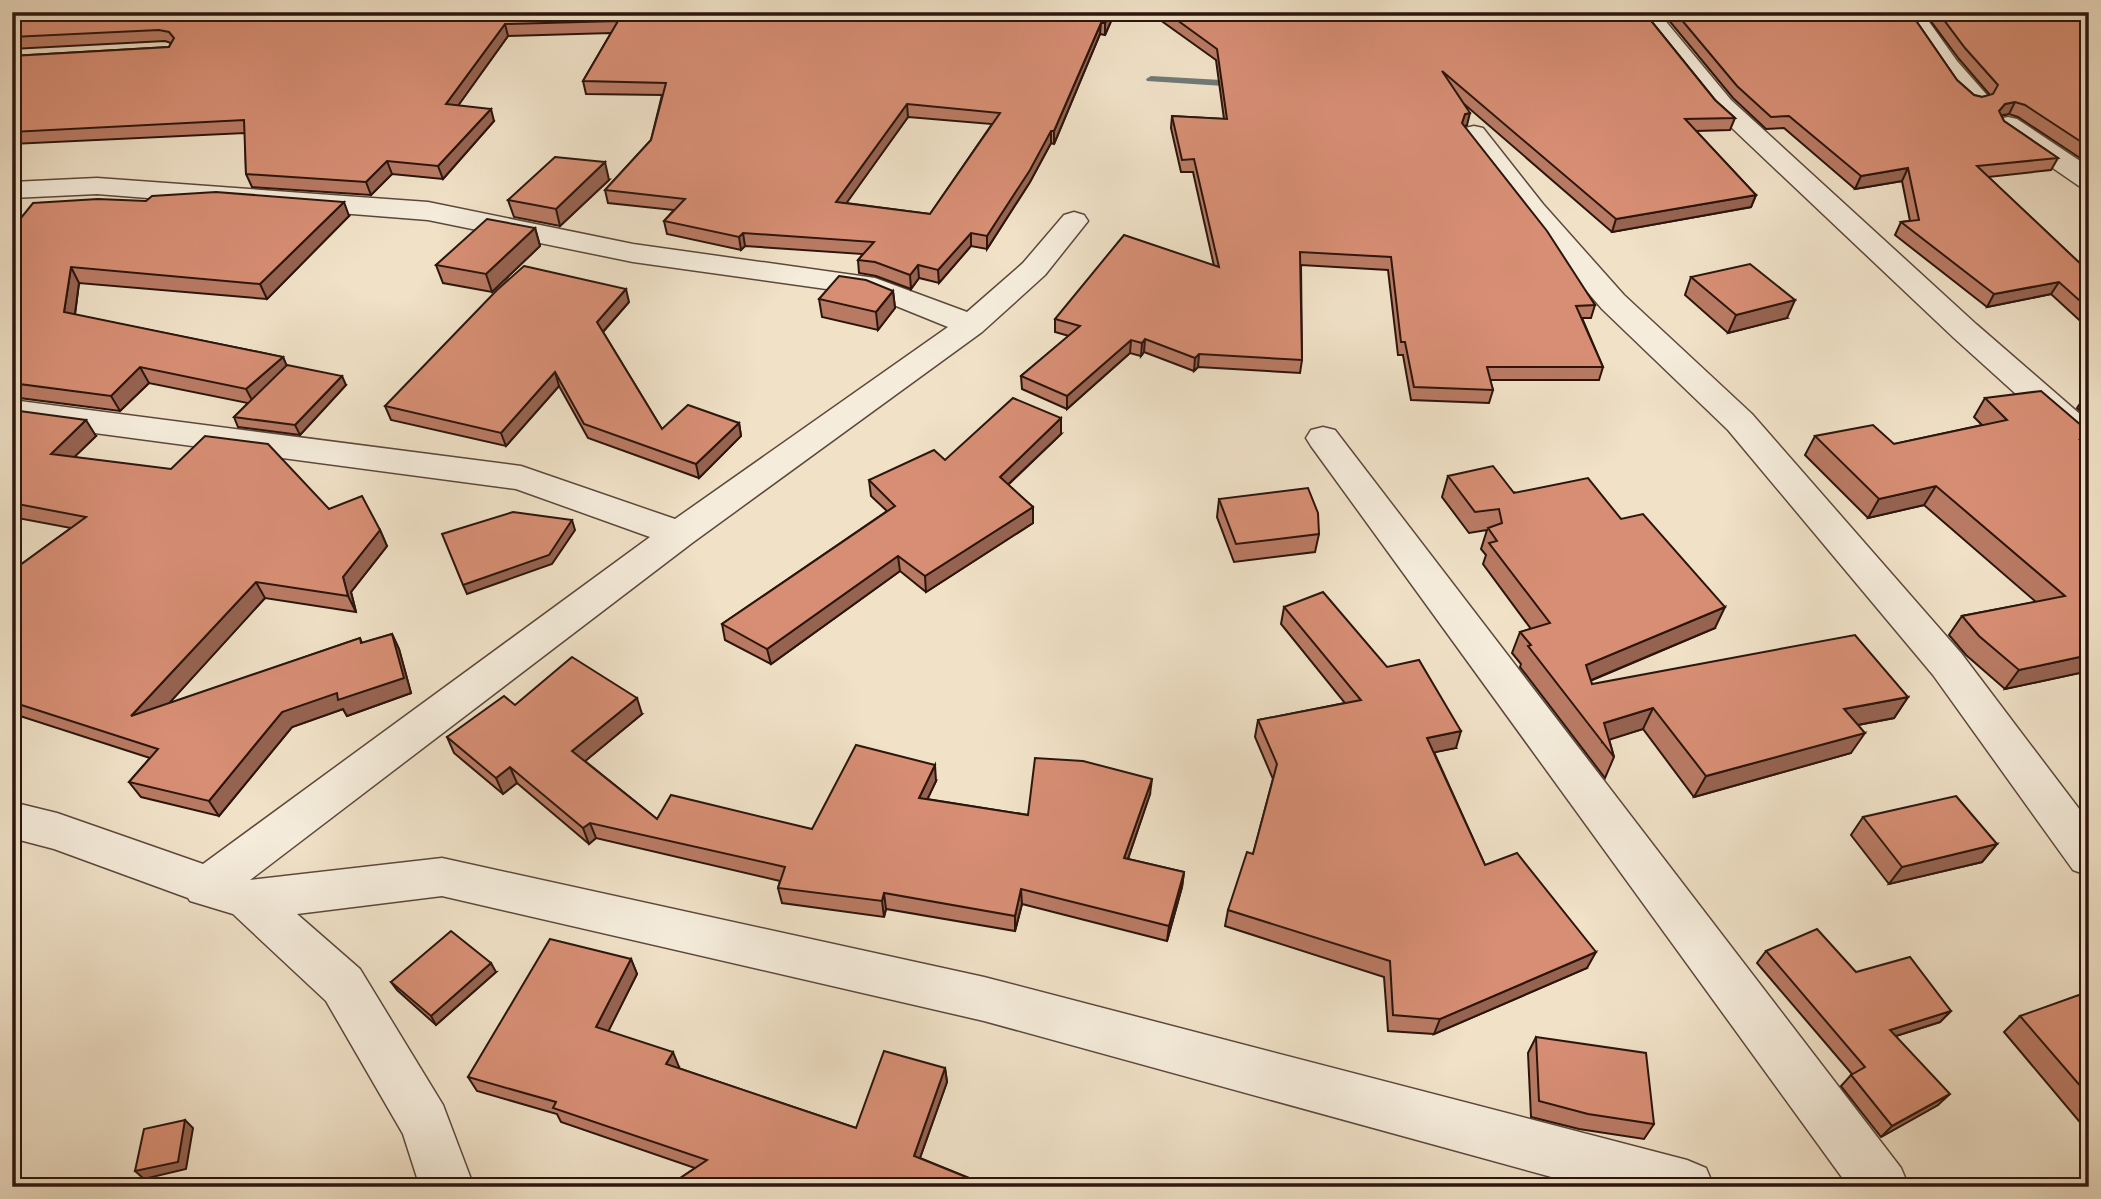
<svg xmlns="http://www.w3.org/2000/svg" width="2101" height="1199" viewBox="0 0 2101 1199" font-family="'Libre Bodoni',serif">
	<rect width="100%" height="100%" fill="#f0e1c7"/>
	<filter id="stains"><feTurbulence type="fractalNoise" baseFrequency=".00286" numOctaves="4"/><feColorMatrix values="0 0 0 0 .2 0 0 0 0 .09 0 0 0 0 .02 0 0 0 .5 -.17"/></filter>
	<radialGradient id="worn" r=".72"><stop offset=".6" stop-color="#630" stop-opacity="0"/><stop offset="1" stop-color="#630" stop-opacity=".3"/></radialGradient>
	<g fill="none" stroke-linecap="round" stroke-linejoin="round">
		<!-- stream -->
		<path fill="#6f7977" fill-rule="evenodd" d="M1151,76L1239,81L1244,84L1239,87L1147,81L1146,79Z"/>
		<defs>
			<g id="street">
				<path d="M1634,12H1658L1731,100L1976,324L2089,422V452L2077,449L1954,338L1713,110Z"/>
				<path d="M1899,12H1922L1957,61L1986,94L1990,99L1986,104C1981,106 1975,107 1970,105C1953,97 1911,31 1899,12Z"/>
				<path d="M2008,117L2017,119L2089,167V188L2079,186L1999,131L1995,125L1999,119Z"/>
				<path d="M1474,126L1483,128L1543,204L1624,295L1752,414L1961,653L2089,822V876L2073,870L1933,675L1728,430L1602,309L1523,216L1461,134L1465,128Z"/>
				<path d="M97,178L428,202L633,244L875,278L967,312L1023,263L1064,215L1074,212L1084,215L1088,221L1045,275L982,332L692,543L250,880L442,858L984,977L1687,1160L1706,1168L1714,1187H1588L984,1021L442,896L297,914L360,969L443,1105L474,1187H420L403,1134L326,1001L233,914L190,901L188,898L54,849L12,838V802L57,813L203,864L650,537L516,489L12,422V400L521,466L675,519L948,327L869,295L633,262L428,220L97,194L12,198V182Z"/>
				<path d="M1323,427L1335,430L1901,1168L1909,1187H1849L1311,446L1306,438L1311,430Z"/>
			</g>
		</defs>
		<!-- street casing -->
		<use href="#street" stroke="#5c483c" stroke-width="3"/>
		<!-- street -->
		<use href="#street" fill="#f5ecdb" fill-rule="evenodd"/>
	</g>
	<!-- wall -->
	<g fill="#b97a64" stroke="#2b150d" stroke-width="2" fill-rule="evenodd">
		<path d="M12,12H1115L1105,35L1100,34L1054,144L1051,143L1030,182L987,249L971,246L939,283L919,278L911,289L876,276L859,273L858,260L863,254L745,246L741,250L667,234L664,221L674,210L608,203L605,190L651,140L662,95L586,94L583,81L611,33L508,36L458,105L494,121L443,179L392,174L371,195L252,187L246,174L245,133L12,144V56L169,47L171,43L165,41L12,49ZM908,117L992,124L930,214L846,203Z"/>
		<path d="M1149,12H1644L1715,100L1735,118L1730,130L1696,131L1756,195L1751,207L1612,232L1463,103L1467,125L1464,126L1595,305L1591,318H1582L1603,367L1599,380H1490L1493,390L1489,403L1411,400L1403,355H1398L1388,270L1301,265L1302,360L1300,373L1198,367L1194,371L1144,352L1141,356L1130,353L1067,409L1022,389L1021,376L1069,336L1055,332V319L1214,266L1193,172H1181L1171,128L1172,116L1224,119L1216,60Z"/>
		<path d="M1662,12H1910L1957,80L1974,95L1982,97L1990,95L1959,59L1924,12H2089V164L2018,117L2009,114L2001,116L2004,121L2058,158L2051,170L1988,177L2086,269H2089V329L2051,294L1987,307L1895,235L1901,222L1910,221L1902,181L1855,189L1784,128L1766,129L1733,98Z"/>
		<path d="M609,180L560,226L514,217L508,200Z"/>
		<path d="M146,201L349,216L267,299L79,283L75,315L283,357L286,365L346,385L300,435L238,427L234,417L248,403L149,383L120,411L12,397V229Z"/>
		<path d="M535,228L540,246L492,292L443,283L436,265Z"/>
		<path d="M1691,277L1787,318L1728,333L1685,295Z"/>
		<path d="M893,291L895,308L878,330L822,317L819,299Z"/>
		<path d="M629,302L603,332L662,429L739,423L741,436L699,478L588,438L559,386L506,446L391,420L385,406Z"/>
		<path d="M2089,390V419L2077,408Z"/>
		<path d="M1985,398L2089,432V671L2005,689L1966,655L1949,635L1962,616L2036,602L1924,505L1868,518L1805,455L1815,436L1894,444L1982,425L1974,417Z"/>
		<path d="M12,410L96,436L74,457L329,509L380,530L387,546L351,592L356,612L265,598L168,704L360,638L362,643L392,634L399,649L411,693L347,716L343,709L292,727L219,816L141,797L129,782L150,758L17,715L12,716V571L71,528L12,517Z"/>
		<path d="M1061,434L1008,485L1033,507V523L926,592L900,571L771,664L725,640L722,624L887,511L871,496L869,480L945,460Z"/>
		<path d="M1448,476L1621,519L1715,628L1590,681L1592,684L1908,697L1894,718L1858,725L1851,753L1694,797L1643,729L1609,739L1614,757L1605,778L1520,667L1521,664L1512,653L1520,632L1531,629L1483,564L1486,555L1481,549L1487,530L1469,533L1442,497Z"/>
		<path d="M1219,499L1319,534L1315,552L1234,562L1217,517Z"/>
		<path d="M1284,607L1456,748L1434,752L1485,865L1587,968L1434,1034L1388,1031L1384,977L1225,926L1228,910L1253,854L1273,779L1255,737L1258,720L1345,703L1281,624Z"/>
		<path d="M515,705L642,714L585,761L657,819L812,829L936,781L927,799L1028,815L1150,794L1128,859L1184,872L1182,887L1167,941L1022,904L1015,931L886,909L884,917L782,903L778,888L780,881L596,838L589,844L517,783L503,794L454,753L447,737Z"/>
		<path d="M1863,817L1997,844L1982,862L1889,884L1851,835Z"/>
		<path d="M1766,951L1856,972L1951,1011L1940,1022L1896,1036L1938,1105L1881,1137L1841,1086L1852,1074L1757,963Z"/>
		<path d="M631,959L637,974L608,1031L679,1067L678,1068L856,1128L945,1068L947,1082L920,1158L991,1187H671L670,1185L695,1168L561,1122L557,1114L477,1091L468,1077Z"/>
		<path d="M496,972L436,1025L397,990L391,982Z"/>
		<path d="M2089,1006V1133L2004,1032L2020,1016Z"/>
		<path d="M1536,1037L1654,1124L1644,1139L1579,1129L1531,1117L1528,1053Z"/>
	</g>
	<!-- shaded-wall -->
	<g fill="#966351" stroke="#2b150d" stroke-width="2">
		<path d="M1110,12H1115L1105,35V23Z"/>
		<path d="M1101,23L1100,34L1054,144V131Z"/>
		<path d="M505,24L508,36L450,117L446,104Z"/>
		<path d="M2015,102L2009,114L1998,116L1999,111L2005,104Z"/>
		<path d="M907,104L908,117L838,215L836,202Z"/>
		<path d="M491,109L494,121L443,179L438,166Z"/>
		<path d="M1470,113L1467,125L1463,127L1462,123L1465,114Z"/>
		<path d="M1051,131V143L1030,182L987,249V236Z"/>
		<path d="M387,161L392,174L371,195L366,182Z"/>
		<path d="M605,162L609,180L560,226L556,209Z"/>
		<path d="M1908,168L1902,181L1855,189L1861,176Z"/>
		<path d="M1756,195L1751,207L1612,232L1616,219Z"/>
		<path d="M344,202L349,216L267,299L260,284Z"/>
		<path d="M535,228L540,246L492,292L486,274Z"/>
		<path d="M743,233L745,246L741,250L739,237Z"/>
		<path d="M971,233V246L939,283L938,270Z"/>
		<path d="M918,265L919,278L911,289L910,275Z"/>
		<path d="M71,267L79,283L73,328L64,312Z"/>
		<path d="M2059,282L2051,294L1987,307L1994,294Z"/>
		<path d="M626,289L629,302L600,335L597,322Z"/>
		<path d="M893,291L895,308L878,330L876,312Z"/>
		<path d="M1795,300L1787,318L1728,333L1736,315Z"/>
		<path d="M1145,339L1144,352L1141,356L1142,343Z"/>
		<path d="M1131,340L1130,353L1067,409V396Z"/>
		<path d="M1199,354L1198,367L1194,371L1195,358Z"/>
		<path d="M283,357L290,373L254,404L246,389Z"/>
		<path d="M140,367L149,383L120,411L111,396Z"/>
		<path d="M555,372L559,386L506,446L501,433Z"/>
		<path d="M342,376L346,385L300,435L295,425Z"/>
		<path d="M1061,418V434L1000,492V477Z"/>
		<path d="M86,420L96,436L61,470L51,454Z"/>
		<path d="M739,423L741,436L699,478L696,464Z"/>
		<path d="M1936,486L1924,505L1868,518L1879,499Z"/>
		<path d="M1033,507V523L926,592L925,576Z"/>
		<path d="M572,520L575,530L552,564L467,594L463,585Z"/>
		<path d="M380,530L387,546L351,592L356,612L348,596L343,577Z"/>
		<path d="M898,556L900,571L771,664L767,649Z"/>
		<path d="M256,582L265,598L143,732L131,716Z"/>
		<path d="M1725,607L1715,628L1577,686L1586,665Z"/>
		<path d="M392,634L399,649L411,693L347,716L343,709L292,727L219,816L209,801L282,712Z"/>
		<path d="M2089,655V671L2005,689L2019,670Z"/>
		<path d="M1908,697L1894,718L1831,730L1844,709Z"/>
		<path d="M637,698L642,714L578,767L572,751Z"/>
		<path d="M1653,708L1643,729L1602,742L1604,723Z"/>
		<path d="M1461,731L1456,748L1422,755L1427,738Z"/>
		<path d="M1865,733L1851,753L1694,797L1706,776Z"/>
		<path d="M935,765L936,781L921,813L919,798Z"/>
		<path d="M510,767L517,783L503,794L496,778Z"/>
		<path d="M1152,779L1150,794L1123,873L1124,858Z"/>
		<path d="M590,823L596,838L589,844L583,828Z"/>
		<path d="M1997,844L1982,862L1889,884L1902,867Z"/>
		<path d="M1184,872L1182,887L1167,941L1169,926Z"/>
		<path d="M1021,889L1022,904L1015,931V916Z"/>
		<path d="M884,893L886,909L884,917L882,901Z"/>
		<path d="M1596,952L1587,968L1434,1034L1440,1019Z"/>
		<path d="M631,959L637,974L603,1042L596,1027Z"/>
		<path d="M491,963L496,972L436,1025L431,1016Z"/>
		<path d="M1951,1011L1940,1022L1880,1041L1890,1030Z"/>
		<path d="M673,1052L679,1067L672,1079L666,1064Z"/>
		<path d="M945,1068L947,1082L916,1169L914,1156Z"/>
		<path d="M1950,1094L1938,1105L1881,1137L1892,1126Z"/>
		<path d="M185,1120L193,1128L186,1169L144,1179L135,1171Z"/>
	</g>
	<!-- building -->
	<g fill="#d78e74" stroke="#2b150d" stroke-width="2" fill-rule="evenodd">
		<path d="M12,12H1110L1105,23H1101L1054,131H1051L1030,170L987,236L971,233L938,270L918,265L910,275L875,262L858,260L874,242L743,233L739,237L664,221L685,199L605,190L651,140L666,83L583,81L618,21L505,24L446,104L491,109L438,166L387,161L366,182L246,174L244,120L12,132V56L169,47L174,38L169,32L159,30L12,37ZM907,104L1000,113L930,214L836,202Z"/>
		<path d="M1166,12H1644L1715,100L1735,118L1685,119L1756,195L1616,219L1442,71L1470,113L1465,114L1462,123L1547,231L1595,305L1576,306L1603,367H1487L1493,390L1414,387L1405,342H1401L1391,257L1300,252L1302,360L1199,354L1195,358L1145,339L1142,343L1131,340L1067,396L1021,376L1080,326L1055,319L1124,235L1219,267L1194,159L1182,160L1172,116L1227,119L1217,49Z"/>
		<path d="M1675,12H1910L1957,80L1974,95L1982,97L1993,94L1998,85L1965,48L1938,12H2089V147L2025,105L2015,102L2005,104L1999,111L2004,121L2058,158L1977,166L2086,269H2089V309L2059,282L1994,294L1901,222L1919,220L1908,168L1861,176L1789,116L1771,117L1737,86Z"/>
		<path d="M555,157L605,162L556,209L508,200Z"/>
		<path d="M216,192L344,202L260,284L71,267L64,312L283,357L246,389L140,367L111,396L12,383V229L33,203L98,199L146,201L152,196Z"/>
		<path d="M487,219L535,228L486,274L436,265Z"/>
		<path d="M1750,264L1795,300L1736,315L1691,277Z"/>
		<path d="M524,266L626,289L597,322L662,429L688,405L739,423L696,464L584,424L555,372L501,433L385,406L497,290Z"/>
		<path d="M839,276L866,280L893,291L876,312L819,299Z"/>
		<path d="M287,365L342,376L295,425L234,417Z"/>
		<path d="M2041,391L2089,432V439L2080,440L2089,450V655L2019,670L1979,636L1962,616L2065,596L1936,486L1879,499L1815,436L1873,425L1894,444L2007,420L1985,398Z"/>
		<path d="M1013,398L1061,418L1000,477L1033,507L925,576L898,556L767,649L722,624L895,506L869,480L934,450L945,460Z"/>
		<path d="M12,410L86,420L51,454L171,469L205,436L268,444L329,509L362,496L380,530L343,577L348,596L256,582L131,716L360,638L361,643L392,634L404,678L338,700L337,693L282,712L209,801L129,782L158,749L12,702V571L86,517L12,503Z"/>
		<path d="M1493,466L1514,493L1588,478L1621,519L1643,514L1725,607L1586,665L1592,684L1855,635L1908,697L1844,709L1865,733L1706,776L1653,708L1604,723L1614,757L1528,646L1531,645L1520,632L1550,623L1489,543L1497,541L1488,528L1502,523L1499,509L1475,512L1448,476Z"/>
		<path d="M1308,488L1318,513L1319,534L1236,544L1219,499Z"/>
		<path d="M513,512L572,520L549,555L463,585L442,534Z"/>
		<path d="M1323,592L1387,667L1419,660L1461,731L1427,738L1485,865L1517,853L1596,952L1440,1019L1393,1015L1390,961L1228,910L1247,852L1253,854L1277,764L1258,720L1361,700L1284,607Z"/>
		<path d="M572,657L637,698L572,751L657,819L671,795L812,829L856,745L935,765L919,798L1028,815L1035,758L1083,761L1152,779L1124,858L1184,872L1169,926L1021,889L1015,916L884,893L882,901L778,888L785,867L590,823L583,828L510,767L496,778L447,737L504,696L515,705Z"/>
		<path d="M1956,796L1997,844L1902,867L1863,817Z"/>
		<path d="M1817,929L1856,972L1910,957L1951,1011L1890,1030L1950,1094L1892,1126L1851,1075L1865,1067L1766,951Z"/>
		<path d="M451,931L491,963L431,1016L391,982Z"/>
		<path d="M550,939L631,959L596,1027L673,1052L666,1064L856,1128L884,1051L945,1068L914,1156L991,1187H676L670,1185L707,1160L553,1108L556,1102L468,1077Z"/>
		<path d="M2079,995L2089,1006V1096L2020,1016Z"/>
		<path d="M1536,1037L1646,1053L1654,1124L1588,1114L1539,1101Z"/>
		<path d="M185,1120L178,1162L135,1171L144,1129Z"/>
		<path d="M1437,1185L1465,1187H1437Z"/>
	</g>
	<!-- margin -->
	<rect width="2101" height="1199" fill="none" stroke="#f0e1c7" stroke-width="42"/>
	<rect x="14" y="14" width="2073" height="1171" fill="none" stroke="#2b150d" stroke-width="3.5"/>
	<rect x="21" y="21" width="2059" height="1157" fill="none" stroke="#2b150d" stroke-width="2"/>
	<rect width="100%" height="100%" filter="url(#stains)"/>
	<rect width="100%" height="100%" fill="url(#worn)"/>
</svg>
